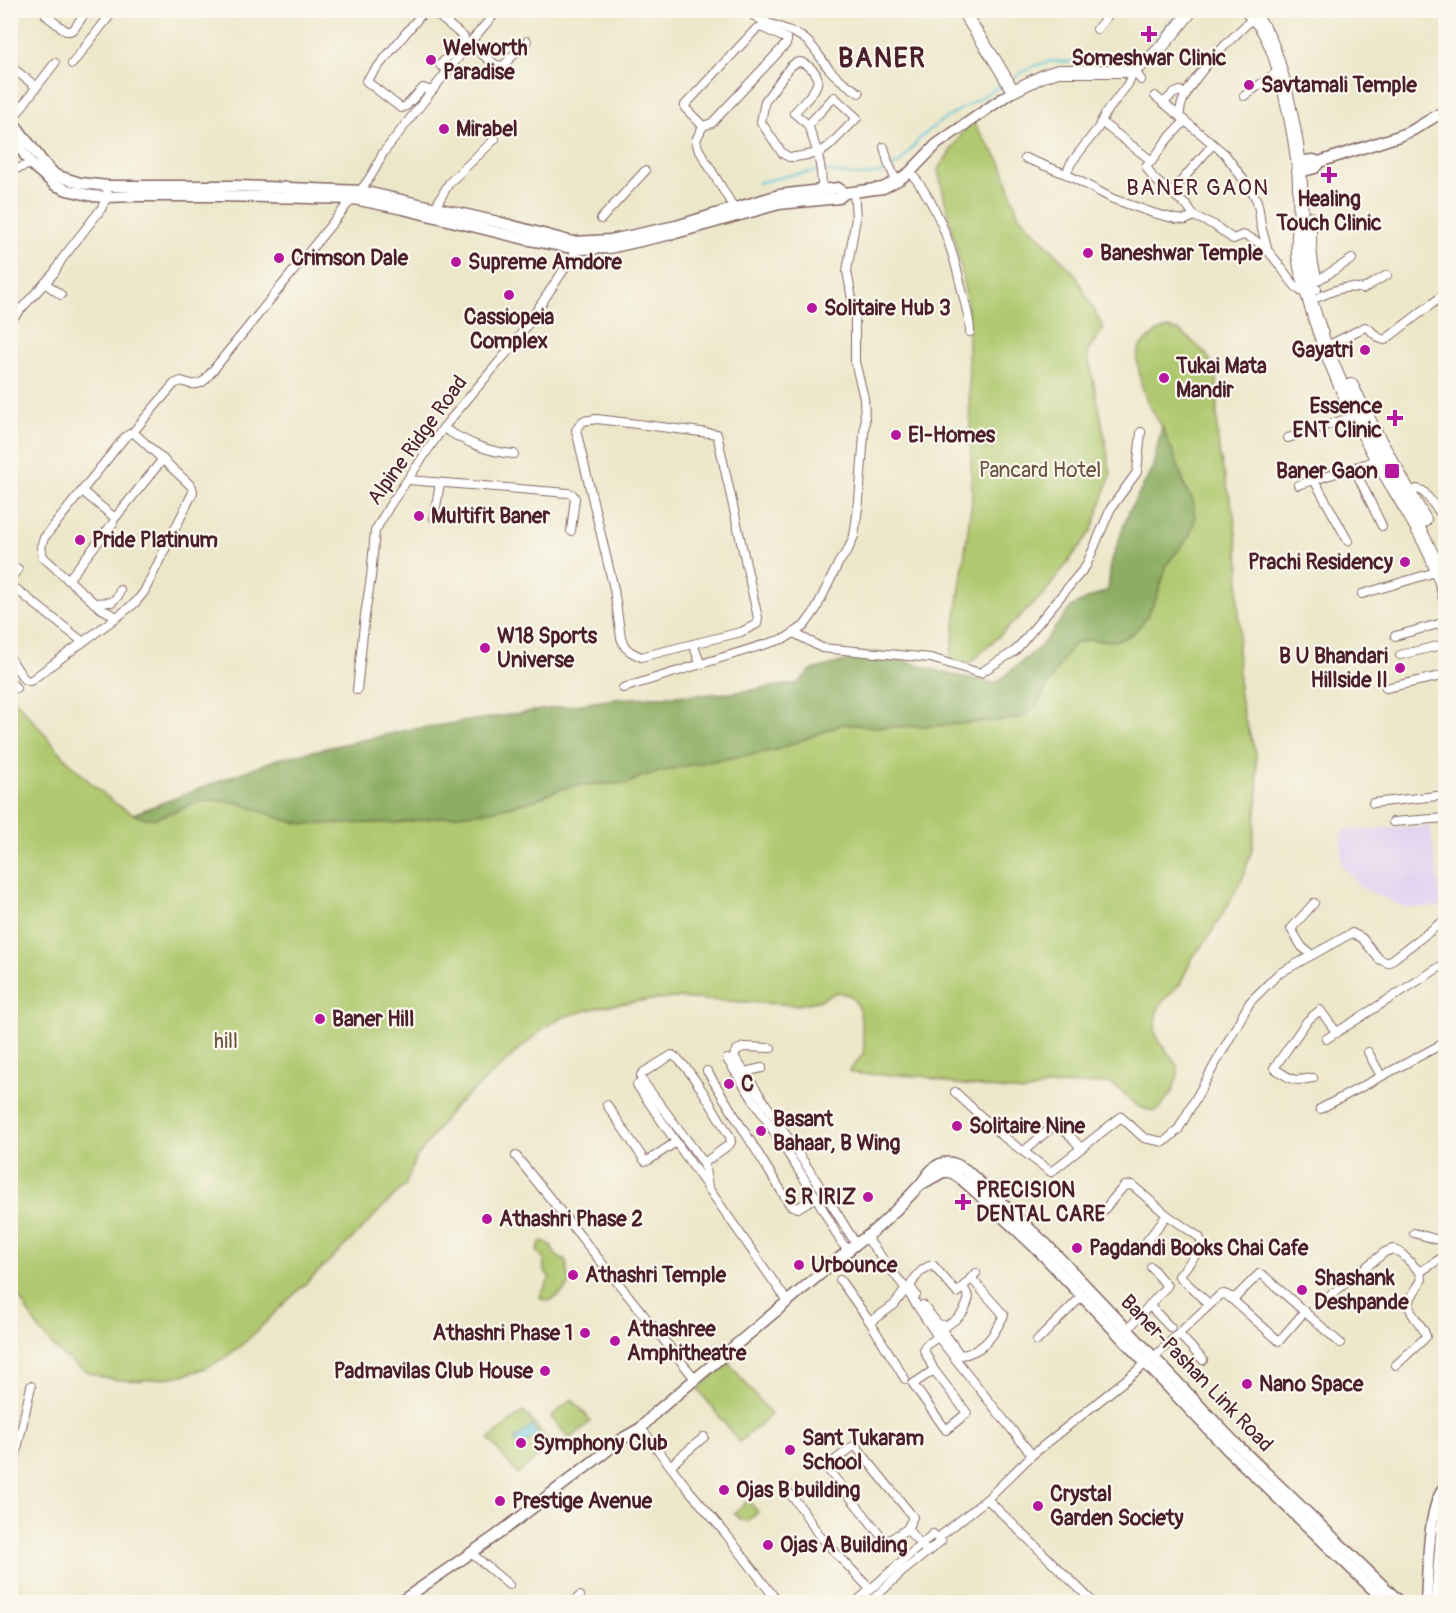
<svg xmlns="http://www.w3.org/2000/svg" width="1456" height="1613" viewBox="0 0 1456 1613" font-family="Pangolin,sans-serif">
	<rect width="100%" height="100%" fill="#fbf7ec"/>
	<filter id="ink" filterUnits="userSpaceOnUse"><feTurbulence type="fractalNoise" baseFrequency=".0167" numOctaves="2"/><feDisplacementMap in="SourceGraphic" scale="12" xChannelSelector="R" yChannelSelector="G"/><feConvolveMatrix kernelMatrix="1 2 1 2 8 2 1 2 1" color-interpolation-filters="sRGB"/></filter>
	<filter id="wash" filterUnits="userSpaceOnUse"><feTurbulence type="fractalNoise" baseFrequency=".008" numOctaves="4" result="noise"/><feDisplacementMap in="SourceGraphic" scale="24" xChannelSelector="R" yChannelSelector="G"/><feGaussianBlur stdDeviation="1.35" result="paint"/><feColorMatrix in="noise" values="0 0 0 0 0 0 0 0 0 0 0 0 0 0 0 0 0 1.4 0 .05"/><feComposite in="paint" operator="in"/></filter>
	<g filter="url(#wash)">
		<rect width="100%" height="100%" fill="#ede7ca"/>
		<!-- built -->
		<path fill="#e4d3f1" d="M1430,826L1442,907L1406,908L1362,888L1341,865L1342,830Z"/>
		<!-- green -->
		<g fill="#b0c96f" stroke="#7d744d" stroke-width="1.5">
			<path d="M971,120L1002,164L1018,214L1075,274L1104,329L1087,351L1101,417L1111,474L1092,530L1044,594L969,664L950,661L972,500L967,305L961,268L938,170Z"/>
			<path d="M1168,328L1179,331L1189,338L1207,355L1215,370L1217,381V430L1220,457L1234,515L1240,568L1238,597L1240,630L1238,646L1239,690L1243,713L1256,753L1258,795L1252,850L1244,875L1227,907L1206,941L1194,955L1180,984L1163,1001L1157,1011L1155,1029L1158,1041L1173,1059L1178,1068V1075L1172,1092L1158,1110L1153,1111L1139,1107L1119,1089L1109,1083L1045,1086L1030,1091L1024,1092L949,1083L923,1076L861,1074L850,1072L849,1071L863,1054L864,1045L860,1012L854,1000L849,995L837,992L818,1001L797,1005L675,998L639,1001L599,1007L560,1018L547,1026L517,1051L495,1072L453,1108L415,1160L405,1186C388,1201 373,1218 357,1234C333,1258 308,1281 284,1304C261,1326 238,1354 207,1367C188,1376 166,1378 145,1380C120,1382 92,1378 71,1362C44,1343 28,1312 11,1284L10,694L67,760L92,784L116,804L133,814L144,818H156L184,808L188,805L202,801L218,800L239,803L285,820L305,824L397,823L513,806L532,801L560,789L574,786L596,784H627L640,777L684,766L777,750L843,724L877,727L938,726L1015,719L1039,702L1055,672L1072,646L1077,642L1088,640L1114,641L1144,621L1156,599L1167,564L1189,536L1195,519L1193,500L1186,490L1177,462L1162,427L1147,401L1141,383L1137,359L1138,353L1140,347L1148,339L1157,332Z"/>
			<path d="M543,1241L551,1245C556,1256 552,1255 565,1259C568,1265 566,1268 568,1274C568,1276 570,1277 570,1279C572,1288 556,1297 549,1301L541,1299L540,1296L550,1278L544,1270V1258L537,1252L540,1242Z"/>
			<path d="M729,1363L771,1415L739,1442L698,1389Z"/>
			<path d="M572,1399L591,1421L570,1439L551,1417Z"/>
			<path d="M524,1411L552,1446L517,1474L489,1439Z"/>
			<path d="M748,1500L758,1512L748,1521L740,1520L734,1513Z"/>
		</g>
		<!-- forest -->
		<path fill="#8cad62" stroke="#6b6646" stroke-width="1.5" d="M1162,427L1177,462L1186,490L1193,500L1195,519L1189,537L1167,564L1156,599L1144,621L1136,631L1125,638L1114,641L1088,640L1077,642L1072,646L1055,672L1035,708L1020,718L999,721L975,722L938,726L877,727L843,724L777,750L684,766L640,777L627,784H596L574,786L560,789L532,801L490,811L397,823L305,824L285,820L239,803L218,800L202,801L188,805L184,808L156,818H144L133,814L277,759L408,730L615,699L732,693L798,683L810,671L876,652L948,674L996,683L1041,646L1072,606L1108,590L1111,563L1129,511L1152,470Z"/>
		<!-- water -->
		<path fill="#5cc4d9" stroke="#537282" stroke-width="1.5" d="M532,1426L538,1434L520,1448L514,1440Z"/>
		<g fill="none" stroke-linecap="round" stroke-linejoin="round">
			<!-- stream -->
			<g stroke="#5cc4d9" stroke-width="2">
				<path d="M1011,79L1034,66L1051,61L1123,64L1134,62L1143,56L1181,10"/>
				<path d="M825,171L862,176L880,173L900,163L920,138L938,123L1003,84"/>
				<path d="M757,183L795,174L819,171"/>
			</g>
		</g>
	</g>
	<g filter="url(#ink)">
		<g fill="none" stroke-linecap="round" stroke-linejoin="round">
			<defs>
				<g id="minor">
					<path d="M48,10L46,15L49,18L66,31H70L74,29L87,10"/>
					<path d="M425,10L366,81L401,108L406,106L423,88L432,91"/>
					<path d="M431,10L464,37L463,41L440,65L448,71"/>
					<path d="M747,10C762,26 789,26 806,40C816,48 821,60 829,69C837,79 849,86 859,93"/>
					<path d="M949,10L952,14"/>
					<path d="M1097,29L1112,10"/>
					<path d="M469,44L496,65L503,66L527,41"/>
					<path d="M801,62C834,78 810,95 794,113L808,125L834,97L857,118L828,147L819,153L795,157H789L782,153L761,122L765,101L790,67L795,63Z"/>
					<path d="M72,64L114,10"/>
					<path d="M10,66L34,85L35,89L12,120"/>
					<path d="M1134,69L1141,80"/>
					<path d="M35,89L55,63"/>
					<path d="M1155,96L1225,154L1253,193L1257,201L1259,210L1261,226L1267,247"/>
					<path d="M1244,96L1280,70"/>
					<path d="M1163,103L1173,94L1180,91L1186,95"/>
					<path d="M1180,117C1176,88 1234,37 1254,17"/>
					<path d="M1185,121L1166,141L1152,161L1146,166L1153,178L1187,206L1194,216L1214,225L1233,239L1243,235C1270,243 1280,270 1298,289L1304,293L1317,289"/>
					<path d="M1101,122L1152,161"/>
					<path d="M808,125C817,149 822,164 822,189"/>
					<path d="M703,126L685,108V105L756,29L761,27L787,39V41L786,44L712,123L703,126L696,140L698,148L731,203L734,213"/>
					<path d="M884,147L888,162L896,181"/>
					<path d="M1025,158L1066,174L1113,199L1153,213L1176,219L1186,220L1194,216"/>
					<path d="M10,171L31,164"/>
					<path d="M910,172C939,205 954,253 963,295C966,308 970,319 970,332"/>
					<path d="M1066,174L1071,163L1098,128L1105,114L1128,84L1134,69"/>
					<path d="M1171,193L1213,144"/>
					<path d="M432,213L449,183L495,139"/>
					<path d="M601,219L645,171"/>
					<path d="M1315,282L1352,259"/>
					<path d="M45,283L61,295"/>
					<path d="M1319,297C1334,290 1346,285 1363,289L1387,275"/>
					<path d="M10,321L54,273L62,259L101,209L107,197V193"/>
					<path d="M1333,343L1365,327C1372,329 1376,339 1385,340L1446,293"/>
					<path d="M597,419L717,434L758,618L757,624L741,632L641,657L631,652L625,647L621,638L614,589L576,430L583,421Z"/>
					<path d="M443,428C466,442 487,452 514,454"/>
					<path d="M133,432L186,481L192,487L193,492L144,592L135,603L117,617L100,608L43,557L41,547L44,538L125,437L133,432L174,384L181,381C190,384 197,387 205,380L347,205C364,189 374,174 383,153L472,40L498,10"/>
					<path d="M1288,438L1355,416"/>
					<path d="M1354,468L1382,526"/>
					<path d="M408,480L568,493L572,494L575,498L571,531"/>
					<path d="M1314,480L1348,541"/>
					<path d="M1298,485L1378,460"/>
					<path d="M82,491L115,518L163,459"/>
					<path d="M1409,494L1417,489L1423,491L1446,520"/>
					<path d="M434,518L440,483"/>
					<path d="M10,579L18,569"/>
					<path d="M68,580L113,523"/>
					<path d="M1362,594L1446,569"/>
					<path d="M10,595L16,589L83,642"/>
					<path d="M94,603L112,602L118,596L120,590"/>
					<path d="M794,633L822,648L931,658L980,673L1015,651L1086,566L1111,508L1137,472L1141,432"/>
					<path d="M1395,636L1446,622"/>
					<path d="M693,644L700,663"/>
					<path d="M1400,655L1446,644"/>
					<path d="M10,658L24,679L30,681L117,617"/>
					<path d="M10,681L16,688"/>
					<path d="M623,688L786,638L804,626L815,611L839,562L848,550L854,536L859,501L865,421L864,398L855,362V316L847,271L856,218L854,191"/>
					<path d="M1386,688L1446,675"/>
					<path d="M357,690L365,615L371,577L375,531L390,505L443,428L515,343L581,244"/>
					<path d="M1373,803L1446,795"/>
					<path d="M1393,822L1446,818"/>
					<path d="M1443,852H1446"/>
					<path d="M1446,933V939"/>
					<path d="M1312,955L1302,947L1291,929L1314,903"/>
					<path d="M1326,1039L1446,963"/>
					<path d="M771,1048L744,1047L737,1050L734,1056L825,1194L856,1244"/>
					<path d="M1368,1052L1381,1076"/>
					<path d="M727,1059L816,1197L841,1242L848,1250"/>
					<path d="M707,1071L790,1205L798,1208L816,1197"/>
					<path d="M744,1072L762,1068"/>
					<path d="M1313,1078C1291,1082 1292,1080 1274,1068L1307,1021L1320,1010L1337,1033"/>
					<path d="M637,1085L676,1142"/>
					<path d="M955,1092L1001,1135L1051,1172L1121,1117L1144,1138L1164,1142L1178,1130L1250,1002L1278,974L1352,933L1362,938L1379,959L1388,963L1446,919"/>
					<path d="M607,1105L645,1161L649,1160L676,1142L788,1302"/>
					<path d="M1320,1109L1446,1042"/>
					<path d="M1024,1151L1051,1128L1062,1127L1081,1148"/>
					<path d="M516,1156L696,1380"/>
					<path d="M704,1163L641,1079V1075L644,1072L672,1055C689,1063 719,1119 730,1137L731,1142L730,1144L704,1163L708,1187"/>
					<path d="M1103,1211L1124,1186L1132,1185L1167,1215L1143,1246"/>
					<path d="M1167,1215L1199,1237L1202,1243L1201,1248L1179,1276L1209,1304"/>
					<path d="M1414,1233L1446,1242"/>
					<path d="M866,1237L906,1289L938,1337L1032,1455"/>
					<path d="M840,1280L870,1322"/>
					<path d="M916,1295L910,1286C915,1277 923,1267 933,1265L957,1293L976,1273"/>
					<path d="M1229,1297H1236L1259,1274L1263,1275L1340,1343"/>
					<path d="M1323,1301L1385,1252L1393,1249L1400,1252L1420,1272L1446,1255"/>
					<path d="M923,1305L938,1324L946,1326C960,1317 965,1313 969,1297L963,1287"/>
					<path d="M1149,1305L1171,1328"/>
					<path d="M938,1324L960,1355C984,1353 995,1333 1004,1315L971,1278"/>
					<path d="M1128,1329L1167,1286L1151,1267"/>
					<path d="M1179,1334L1203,1360"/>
					<path d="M1037,1341L1082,1296"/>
					<path d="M1396,1365L1424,1339L1426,1336C1423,1324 1406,1313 1410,1301C1412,1293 1419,1286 1422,1279L1420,1272"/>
					<path d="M934,1370L967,1413L946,1430L913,1384Z"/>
					<path d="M934,1370L924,1350L925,1346L938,1337"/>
					<path d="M905,1379L870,1322L894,1305L906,1289"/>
					<path d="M641,1428L688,1489L726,1534L778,1602"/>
					<path d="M855,1445L913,1517L907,1529L886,1542L826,1467Z"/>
					<path d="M671,1465L704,1437"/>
					<path d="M10,1481L31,1386"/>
					<path d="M790,1494L802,1509L818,1534L870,1589"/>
					<path d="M987,1499L1093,1602"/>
					<path d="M907,1529L924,1548"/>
					<path d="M938,1538L987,1499L1032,1455L1154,1357L1220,1295L1224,1294L1227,1295L1279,1341L1305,1311"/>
					<path d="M471,1553L509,1585"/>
					<path d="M573,1602L580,1596"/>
					<path d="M856,1602L933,1534L941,1541L902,1572L870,1602"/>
				</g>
				<g id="tertiary">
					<path d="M10,118L42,161L55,175L80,183L108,186H240L361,191L498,222L573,242L611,240L639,234L676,226L779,195L838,188L845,193"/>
					<path d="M10,133L31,164L55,185L67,190L93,196L107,197L133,196H220L354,199L403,209L525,239L578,249L609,248L676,233L779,204L839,198L845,193L883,188L900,179L910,172L937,144L1013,91"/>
					<path d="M1297,162L1313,160L1319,162L1315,168L1299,172"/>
					<path d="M1319,162L1399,136L1413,130L1446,110"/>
					<path d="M920,1185L943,1172H951L960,1178L975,1191L1040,1252L1228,1450L1386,1602"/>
					<path d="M400,1602L497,1535L625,1437L641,1428L656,1412L856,1244C879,1229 899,1207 918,1187C926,1179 929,1169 940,1164C950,1160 958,1165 966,1170L1047,1245L1235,1443L1400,1602"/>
					<path d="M1426,1602C1428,1577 1427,1502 1446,1486"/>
					<path d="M1436,1602L1442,1524L1446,1506"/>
				</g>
				<path id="secondary" d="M962,10L996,62L1013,91L1043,76L1058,71H1124C1127,70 1131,70 1134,69C1153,62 1178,26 1192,10"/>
				<g id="primary">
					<path d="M1247,10C1253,16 1258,21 1262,27C1273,44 1278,64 1283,82C1291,116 1299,151 1300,185C1300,197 1301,210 1300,222C1299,239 1297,249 1301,267C1317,335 1344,399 1378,460C1402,504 1435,547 1446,598"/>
					<path d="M1309,219C1309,240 1308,257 1314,277"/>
					<path d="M1351,386L1377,437L1424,520"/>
				</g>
			</defs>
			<!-- minor casing -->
			<use href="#minor" stroke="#836563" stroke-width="10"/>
			<!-- tertiary casing -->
			<use href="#tertiary" stroke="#836563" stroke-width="13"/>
			<!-- secondary casing -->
			<use href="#secondary" stroke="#836563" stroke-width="14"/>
			<!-- primary casing -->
			<use href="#primary" stroke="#836563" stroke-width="16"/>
			<!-- minor -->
			<use href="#minor" stroke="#fff" stroke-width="8"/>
			<!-- tertiary -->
			<use href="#tertiary" stroke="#fff" stroke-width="10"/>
			<!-- secondary -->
			<use href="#secondary" stroke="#fff" stroke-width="12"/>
			<!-- primary -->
			<use href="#primary" stroke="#fff" stroke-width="14"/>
		</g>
	</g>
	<!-- markers -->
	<g fill="#b5179e" stroke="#fbf7ec" stroke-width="2">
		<path d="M1146 25h6v6h6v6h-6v6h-6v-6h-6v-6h6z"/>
		<circle cx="431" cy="60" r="6"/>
		<circle cx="1249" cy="85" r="6"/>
		<circle cx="444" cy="129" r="6"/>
		<path d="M1326 166h6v6h6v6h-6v6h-6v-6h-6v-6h6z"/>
		<circle cx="1088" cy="253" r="6"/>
		<circle cx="279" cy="258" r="6"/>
		<circle cx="456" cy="262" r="6"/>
		<circle cx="509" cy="295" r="6"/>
		<circle cx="812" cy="308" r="6"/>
		<circle cx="1365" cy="350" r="6"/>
		<circle cx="1164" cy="378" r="6"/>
		<path d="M1392 409h6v6h6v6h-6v6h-6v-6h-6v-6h6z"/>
		<circle cx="896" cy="435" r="6"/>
		<rect x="1384" y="463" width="16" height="16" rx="3"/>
		<circle cx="419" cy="516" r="6"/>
		<circle cx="80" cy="540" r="6"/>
		<circle cx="1405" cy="562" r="6"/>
		<circle cx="485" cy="648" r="6"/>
		<circle cx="1400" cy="668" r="6"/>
		<circle cx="320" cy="1019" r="6"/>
		<circle cx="729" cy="1084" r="6"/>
		<circle cx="957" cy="1126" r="6"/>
		<circle cx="761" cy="1131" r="6"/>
		<circle cx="868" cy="1197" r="6"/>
		<path d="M960 1193h6v6h6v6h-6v6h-6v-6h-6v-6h6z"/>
		<circle cx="487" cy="1219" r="6"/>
		<circle cx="1077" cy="1248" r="6"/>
		<circle cx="799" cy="1265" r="6"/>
		<circle cx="573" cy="1275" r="6"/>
		<circle cx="1302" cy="1290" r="6"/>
		<circle cx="585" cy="1333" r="6"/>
		<circle cx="615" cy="1341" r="6"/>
		<circle cx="545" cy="1371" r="6"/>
		<circle cx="1247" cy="1384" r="6"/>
		<circle cx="521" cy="1443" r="6"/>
		<circle cx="790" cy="1450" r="6"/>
		<circle cx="724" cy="1490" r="6"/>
		<circle cx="500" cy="1501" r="6"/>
		<circle cx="1038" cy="1506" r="6"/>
		<circle cx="768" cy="1545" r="6"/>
	</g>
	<g text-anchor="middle" stroke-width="4.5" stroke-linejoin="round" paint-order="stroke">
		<!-- poi labels -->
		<g font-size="21" font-weight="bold" fill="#4a1f2b" stroke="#fbf7ec" text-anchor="start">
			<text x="443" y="55">Welworth<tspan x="443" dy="24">Paradise</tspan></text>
			<text x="1149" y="65" text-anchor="middle">Someshwar Clinic</text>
			<text x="1261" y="92">Savtamali Temple</text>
			<text x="456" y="136">Mirabel</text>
			<text x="1329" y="206" text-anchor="middle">Healing<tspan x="1329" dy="24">Touch Clinic</tspan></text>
			<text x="1100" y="260">Baneshwar Temple</text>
			<text x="291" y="265">Crimson Dale</text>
			<text x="468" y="269">Supreme Amdore</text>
			<text x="824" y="315">Solitaire Hub 3</text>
			<text x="509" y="324" text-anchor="middle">Cassiopeia<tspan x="509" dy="24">Complex</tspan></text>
			<text x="1353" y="357" text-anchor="end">Gayatri</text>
			<text x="1176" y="373">Tukai Mata<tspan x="1176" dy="24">Mandir</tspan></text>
			<text x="1382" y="413" text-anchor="end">Essence<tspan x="1382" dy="24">ENT Clinic</tspan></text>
			<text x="908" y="442">El-Homes</text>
			<text x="1378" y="478" text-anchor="end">Baner Gaon</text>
			<text x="431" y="523">Multifit Baner</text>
			<text x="92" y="547">Pride Platinum</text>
			<text x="1393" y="569" text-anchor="end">Prachi Residency</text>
			<text x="497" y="643">W18 Sports<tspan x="497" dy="24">Universe</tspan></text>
			<text x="1388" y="663" text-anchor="end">B U Bhandari<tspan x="1388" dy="24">Hillside II</tspan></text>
			<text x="332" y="1026">Baner Hill</text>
			<text x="741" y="1091">C</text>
			<text x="773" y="1126">Basant<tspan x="773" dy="24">Bahaar, B Wing</tspan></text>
			<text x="969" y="1133">Solitaire Nine</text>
			<text x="976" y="1197">PRECISION<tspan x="976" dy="24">DENTAL CARE</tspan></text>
			<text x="856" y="1204" text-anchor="end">S R IRIZ</text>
			<text x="499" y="1226">Athashri Phase 2</text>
			<text x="1089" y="1255">Pagdandi Books Chai Cafe</text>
			<text x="811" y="1272">Urbounce</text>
			<text x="585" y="1282">Athashri Temple</text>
			<text x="1314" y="1285">Shashank<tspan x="1314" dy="24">Deshpande</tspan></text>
			<text x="627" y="1336">Athashree<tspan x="627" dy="24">Amphitheatre</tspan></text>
			<text x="573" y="1340" text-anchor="end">Athashri Phase 1</text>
			<text x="533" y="1378" text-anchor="end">Padmavilas Club House</text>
			<text x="1259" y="1391">Nano Space</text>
			<text x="802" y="1445">Sant Tukaram<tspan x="802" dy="24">School</tspan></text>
			<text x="533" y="1450">Symphony Club</text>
			<text x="736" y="1497">Ojas B building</text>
			<text x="1050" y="1501">Crystal<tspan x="1050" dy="24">Garden Society</tspan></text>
			<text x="512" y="1508">Prestige Avenue</text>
			<text x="780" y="1552">Ojas A Building</text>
		</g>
		<!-- street labels -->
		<g font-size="21" fill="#4a1f2b" stroke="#fbf7ec">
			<text transform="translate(417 440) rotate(-54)" y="7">Alpine Ridge Road</text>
			<text transform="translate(1197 1373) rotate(46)" y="7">Baner-Pashan Link Road</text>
		</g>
		<!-- park labels -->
		<g font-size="21" fill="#69523f" stroke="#fbf7ec">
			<text x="1040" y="477">Pancard Hotel</text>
			<text x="226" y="1048">hill</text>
		</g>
		<!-- neighbourhood labels -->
		<g font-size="22" letter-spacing="1.5" fill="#4a1f2b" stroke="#fbf7ec">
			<text x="1198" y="195">BANER GAON</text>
		</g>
		<!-- district labels -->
		<g font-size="27" font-weight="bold" letter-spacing="1.5" fill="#4a1f2b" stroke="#fbf7ec">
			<text x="882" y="67">BANER</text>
		</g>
	</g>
	<!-- margin -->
	<rect width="1456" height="1613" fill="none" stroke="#fbf7ec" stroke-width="36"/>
</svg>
